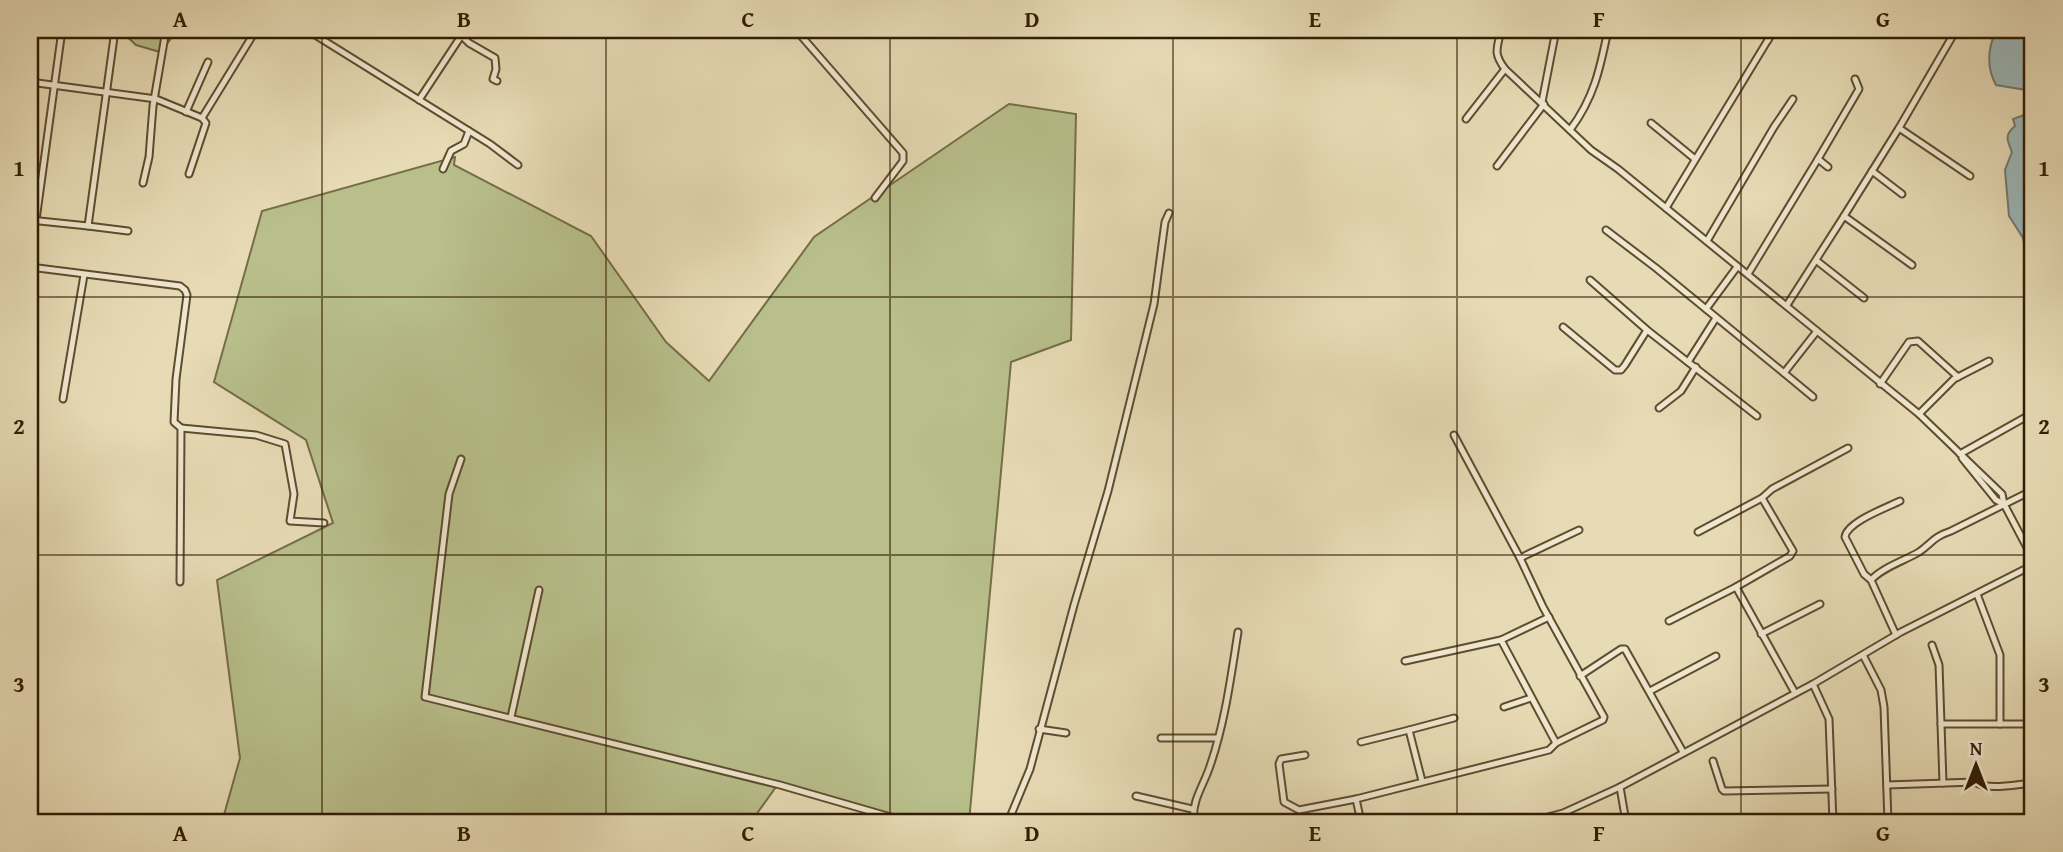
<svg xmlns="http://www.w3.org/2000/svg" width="2063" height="852" viewBox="0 0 2063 852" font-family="'Gentium Book Plus',serif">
	<rect width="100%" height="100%" fill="#e7dbb5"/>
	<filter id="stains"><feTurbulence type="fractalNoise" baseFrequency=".00286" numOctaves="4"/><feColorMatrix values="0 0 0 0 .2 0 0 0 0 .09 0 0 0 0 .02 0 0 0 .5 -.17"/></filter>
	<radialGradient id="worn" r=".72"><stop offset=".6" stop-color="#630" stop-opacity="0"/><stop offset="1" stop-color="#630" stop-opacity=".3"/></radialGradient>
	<!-- green -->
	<g fill="#b8bf8b" stroke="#746e48" stroke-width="2">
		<path d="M120,30H178L160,52L136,45Z"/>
		<path d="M1009,104L1076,114L1071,340L1011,362L969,822H911L776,787L758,812L755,822H222L240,758L217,580L333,523L306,440L214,382L262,211L455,157L454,165L591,236L666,342L709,381L814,237Z"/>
	</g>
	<!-- water -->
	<path fill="#9cb8b9" stroke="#717a71" stroke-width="2" d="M1996,30H2033V268L2029,269L2023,238L2009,216L2005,170L2012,152C2007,140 2004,135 2015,126L2013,119L2024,115L2027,107L2025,101L2028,97L2026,90L1996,85C1986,67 1988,48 1996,30Z"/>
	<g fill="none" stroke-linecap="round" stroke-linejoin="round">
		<defs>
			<g id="minor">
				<path d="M307,30L490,144L518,165"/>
				<path d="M796,30L903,153V161L875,198"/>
				<path d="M1501,30C1497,49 1493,53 1505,69L1591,150L1618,169L1919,414L2002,494L2004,504L2033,559"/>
				<path d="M1760,30L1766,34L1768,40"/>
				<path d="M461,35L469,43L495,58L496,69L493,79L497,81"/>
				<path d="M30,82L156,99L202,118L206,123L189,174"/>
				<path d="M419,100L465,30"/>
				<path d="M1542,102L1556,30"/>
				<path d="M186,112L208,62"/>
				<path d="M202,118L256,30"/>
				<path d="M1466,119L1505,69"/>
				<path d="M1651,123L1695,159"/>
				<path d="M1899,128L1952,37"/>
				<path d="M1570,130C1594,98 1600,69 1608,30"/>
				<path d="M1818,159L1859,89L1855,79"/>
				<path d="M1497,166L1544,104"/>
				<path d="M443,169L451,151L464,144L469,131"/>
				<path d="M1872,171L1902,194"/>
				<path d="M143,183L149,157L153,106L166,30"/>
				<path d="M1666,208L1774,30"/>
				<path d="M1844,216L1899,128L1970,176"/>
				<path d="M30,220L88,226L115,30"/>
				<path d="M36,220L62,30"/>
				<path d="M88,226L128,231"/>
				<path d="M1606,230L1656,268L1784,373L1817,331"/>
				<path d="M1707,241L1774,127L1793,99"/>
				<path d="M1817,261L1864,298"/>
				<path d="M30,267L180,286L185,290L187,295L176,379L174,422L181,428L180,582"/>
				<path d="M1748,274L1818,159L1828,167"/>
				<path d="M30,279L31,267"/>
				<path d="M1590,280L1647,330L1757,416"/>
				<path d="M1787,305L1844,216L1912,265"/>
				<path d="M1706,309L1737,267"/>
				<path d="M1563,327L1615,370H1621L1625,365L1647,330"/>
				<path d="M1688,362L1716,318"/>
				<path d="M1784,373L1813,397"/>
				<path d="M1880,384L1909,342L1918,341L1958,377"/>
				<path d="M63,399L84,275"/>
				<path d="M1659,408L1681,391L1696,367"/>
				<path d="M1919,414L1954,379L1989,361"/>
				<path d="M181,428L256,435L285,444L294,494L290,521L324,523"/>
				<path d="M1454,435L1520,558"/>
				<path d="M1960,454L2033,413"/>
				<path d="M1962,458L1996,500L2004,504"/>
				<path d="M461,459L449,494L425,697L780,785L908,822"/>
				<path d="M1698,532L1762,498"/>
				<path d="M1871,580C1883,567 1904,561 1919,552C1932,543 1933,537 1951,531L2033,490"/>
				<path d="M1736,587L1795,693"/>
				<path d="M1977,594L2000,655V724"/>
				<path d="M1669,621L1736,587L1790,556L1793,551L1762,498L1772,489L1848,448"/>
				<path d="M1761,634L1820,604"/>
				<path d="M1896,635L1871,580L1864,574L1845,537C1847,522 1886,508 1900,501"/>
				<path d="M1501,640L1549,617"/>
				<path d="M1932,645L1939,665L1943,783"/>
				<path d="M1863,655L1881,690L1884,707L1888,822"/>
				<path d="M1405,661L1501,640L1556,743"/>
				<path d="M1580,676L1621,649H1625L1683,752"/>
				<path d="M1813,684L1829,719L1833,822"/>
				<path d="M1650,691L1716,656"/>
				<path d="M1504,707L1531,698"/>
				<path d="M511,717L539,590"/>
				<path d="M1941,724H2033"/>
				<path d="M1039,729L1066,733"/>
				<path d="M1161,738H1217"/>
				<path d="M1361,742L1409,730"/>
				<path d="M1305,755L1281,759L1279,764L1284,802L1299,810L1356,799L1549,750L1556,743L1603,720L1604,717L1543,607L1520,558L1579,530"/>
				<path d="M1713,761L1722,789L1724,791L1832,789"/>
				<path d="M1422,781L1409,730L1454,718"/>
				<path d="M1887,785L1975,782C1988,791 2017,784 2033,783"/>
				<path d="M1620,787L1626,822"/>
				<path d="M1136,796L1192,809"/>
				<path d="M1356,799L1361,822"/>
				<path d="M1008,822L1030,769L1074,605L1108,491L1154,304L1165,222L1169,213"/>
				<path d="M1194,822C1191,801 1204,785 1210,766C1225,723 1231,676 1238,632"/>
				<path d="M1529,822L1563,813L1620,787L1813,684L1901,632L2033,565"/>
			</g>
		</defs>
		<!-- minor casing -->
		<use href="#minor" stroke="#5e4c30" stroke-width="9"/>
		<!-- minor -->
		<use href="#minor" stroke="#efe8cf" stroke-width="5"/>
	</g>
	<!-- grid -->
	<path fill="none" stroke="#311c04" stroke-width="2" stroke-opacity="0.55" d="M322,30V822M606,30V822M890,30V822M1173,30V822M1457,30V822M1741,30V822M30,297H2033M30,555H2033"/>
	<!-- margin -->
	<rect width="2063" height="852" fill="none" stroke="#e7dbb5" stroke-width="77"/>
	<!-- north arrow -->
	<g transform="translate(1976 765)" stroke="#efe8cf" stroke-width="5" paint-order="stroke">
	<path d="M0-5L12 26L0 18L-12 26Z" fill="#311c04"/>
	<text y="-10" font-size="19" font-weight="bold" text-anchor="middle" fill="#311c04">N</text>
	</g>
	<rect x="38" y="38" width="1986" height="776" fill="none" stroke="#311c04" stroke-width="2.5"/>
	<g font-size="23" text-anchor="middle" font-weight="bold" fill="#311c04">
		<text x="180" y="27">A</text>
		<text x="464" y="27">B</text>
		<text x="748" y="27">C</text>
		<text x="1032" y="27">D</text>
		<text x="1315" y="27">E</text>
		<text x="1599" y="27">F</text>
		<text x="1883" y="27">G</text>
		<text x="19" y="176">1</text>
		<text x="2044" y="176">1</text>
		<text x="19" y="434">2</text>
		<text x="2044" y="434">2</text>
		<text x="19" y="692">3</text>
		<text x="2044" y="692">3</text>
		<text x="180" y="841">A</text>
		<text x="464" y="841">B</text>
		<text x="748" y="841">C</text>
		<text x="1032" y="841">D</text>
		<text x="1315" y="841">E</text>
		<text x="1599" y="841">F</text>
		<text x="1883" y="841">G</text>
	</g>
	<rect width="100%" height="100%" filter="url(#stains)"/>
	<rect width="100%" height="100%" fill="url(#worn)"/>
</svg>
